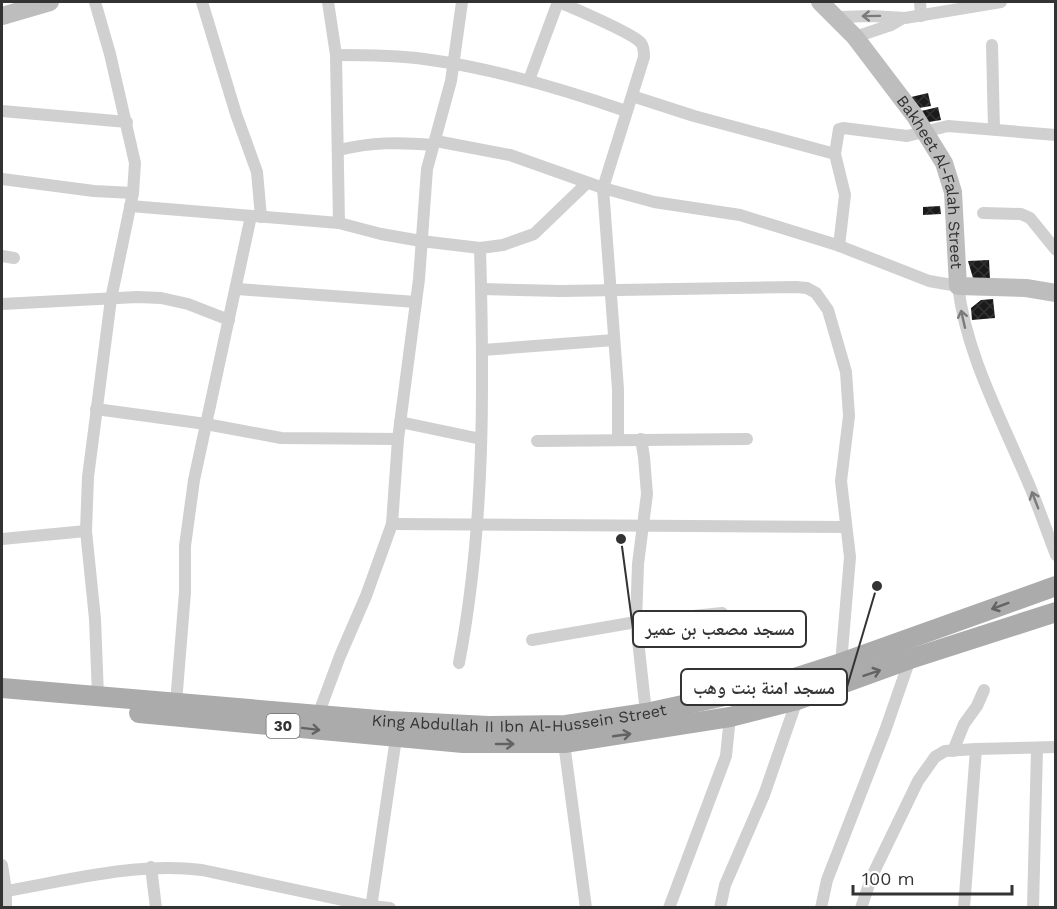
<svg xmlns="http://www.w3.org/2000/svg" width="1057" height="909" viewBox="0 0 1057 909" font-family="'Work Sans','Noto Naskh Arabic',sans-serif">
	<defs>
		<pattern id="building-cross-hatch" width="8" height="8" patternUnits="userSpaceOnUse" patternTransform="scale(1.5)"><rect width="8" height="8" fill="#1a1a1a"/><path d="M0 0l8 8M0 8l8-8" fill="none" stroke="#333"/></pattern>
	</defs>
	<rect width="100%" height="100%" fill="#fff"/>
	<!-- building -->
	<g fill="url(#building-cross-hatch)">
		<path d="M928,93L931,106L913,109L907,98Z"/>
		<path d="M938,107L941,120L923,123L917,112Z"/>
		<path d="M940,206L941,214L923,215V207Z"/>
		<path d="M989,260L990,280L973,278L968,261Z"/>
		<path d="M993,299L995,318L972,320L971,308L981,300Z"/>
	</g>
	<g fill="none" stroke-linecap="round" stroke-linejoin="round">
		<!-- street -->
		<g stroke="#d0d0d0" stroke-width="12">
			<path d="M95,2L110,54L135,163L133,193L111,299L88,477L86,531L95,619L98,696"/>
			<path d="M202,2L236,114L257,172L261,217"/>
			<path d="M328,2L336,55L339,223"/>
			<path d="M559,2C575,9 633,33 641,43C644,47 644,52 644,57L603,188L618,389V440"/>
			<path d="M920,2L921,16"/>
			<path d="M837,17L872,16L905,18L1001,2"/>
			<path d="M855,37L891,25L903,18"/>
			<path d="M992,45L994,129"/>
			<path d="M336,55C365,55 395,55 424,59C493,68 560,88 626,111"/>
			<path d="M529,80L558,2"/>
			<path d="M632,96L694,116L835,154"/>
			<path d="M2,111L127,122"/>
			<path d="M436,141L510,155L603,188L654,202L740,215L837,245L929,281L958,286C966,352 998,412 1024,473C1036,499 1045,527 1056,555"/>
			<path d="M339,150C372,142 399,142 433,145"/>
			<path d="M2,179L94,191L133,193"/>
			<path d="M130,206L339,223L381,234L421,241L480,248L503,245L534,234L587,183"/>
			<path d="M983,213L1021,214L1030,218L1056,250"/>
			<path d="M839,246L845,195L835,154L839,129L843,128L907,136L948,126L1056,135"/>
			<path d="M2,256L14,258"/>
			<path d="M237,289L416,302"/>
			<path d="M481,289L561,291L796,287L807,288L816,293L828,310L846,372L849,416L841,481L850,557L841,663"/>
			<path d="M2,304L137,297L161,298L188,304L229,320"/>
			<path d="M483,350L614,340"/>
			<path d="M96,409L206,424L281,438L398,439"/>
			<path d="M400,422L481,439"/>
			<path d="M641,439L644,457L647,494L638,564L636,622L646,713"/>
			<path d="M537,441L747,439"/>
			<path d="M392,524L845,527"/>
			<path d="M2,539L86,531"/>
			<path d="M532,640L636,622L722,613"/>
			<path d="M459,663C485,527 484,386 480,248"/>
			<path d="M176,703L185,592V546L194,480L251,216"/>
			<path d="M318,715L340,656L366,596L392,524L398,439L419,279L427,169L451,81L462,2"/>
			<path d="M564,743L586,908"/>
			<path d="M953,751L964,724L977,706L984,690"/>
			<path d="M2,865L6,891V908"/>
			<path d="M151,867L156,908"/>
			<path d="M6,891C70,880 137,862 202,870L371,906L390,908"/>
			<path d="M371,908L396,738"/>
			<path d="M669,908L726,756L730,717"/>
			<path d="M720,908L725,885L764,795L797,700"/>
			<path d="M821,908L827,880L885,731L910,659"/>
			<path d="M861,908L872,876L918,781L935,757L945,751L976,749L1056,747"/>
			<path d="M964,908L976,749"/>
			<path d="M1033,908L1037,749"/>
		</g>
		<!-- secondary -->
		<g stroke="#bdbdbd" stroke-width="18">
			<path id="s1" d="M820,2L855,37L915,116L944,163L953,192L958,286L1026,288L1056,293"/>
			<path d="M2,16L50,2"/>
		</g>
		<!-- primary -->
		<g stroke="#ababab" stroke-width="20">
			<path id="s2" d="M2,688L390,721L488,726L566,725L646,713L766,687L841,663L1056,586"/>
			<path d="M139,713L463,743H564L730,717L797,700L910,659L1056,612"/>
		</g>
	</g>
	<!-- one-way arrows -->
	<defs><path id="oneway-shaft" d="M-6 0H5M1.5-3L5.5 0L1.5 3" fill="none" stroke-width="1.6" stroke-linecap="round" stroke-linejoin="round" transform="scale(1.5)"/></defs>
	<g stroke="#7a7a7a">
		<use href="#oneway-shaft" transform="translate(871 16) rotate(179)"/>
		<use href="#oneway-shaft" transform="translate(963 319) rotate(-103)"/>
		<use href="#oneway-shaft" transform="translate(1035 500) rotate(-111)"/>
	</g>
	<g stroke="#636363">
		<use href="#oneway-shaft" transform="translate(1000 606) rotate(160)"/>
		<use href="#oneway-shaft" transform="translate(872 673) rotate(-19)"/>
		<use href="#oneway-shaft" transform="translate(311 729) rotate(7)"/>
		<use href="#oneway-shaft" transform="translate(622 735) rotate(-8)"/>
		<use href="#oneway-shaft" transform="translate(505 744)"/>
	</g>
	<g text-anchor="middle" stroke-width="6" stroke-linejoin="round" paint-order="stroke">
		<!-- shield labels -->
		<rect fill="#fff" stroke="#707070" stroke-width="1.5" x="266.5" y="714" width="33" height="24" rx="4.5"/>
		<g font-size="15" font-weight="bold" fill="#333">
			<text x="283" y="731">30</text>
		</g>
		<!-- street labels -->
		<g font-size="16" fill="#333" stroke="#fff">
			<text dy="6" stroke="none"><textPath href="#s1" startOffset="218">Bakheet Al-Falah Street</textPath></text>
			<text dy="6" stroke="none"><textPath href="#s2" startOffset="519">King Abdullah II Ibn Al-Hussein Street</textPath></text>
		</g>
	</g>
	<!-- callouts -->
	<path fill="none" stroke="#333" stroke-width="2" d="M621 539L633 629M877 586L847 687"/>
	<g fill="#333" stroke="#fff" stroke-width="2">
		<circle cx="621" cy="539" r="6"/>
		<circle cx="877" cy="586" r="6"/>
	</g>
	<g fill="#fff" stroke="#333" stroke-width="2">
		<rect x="633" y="611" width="173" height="36" rx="6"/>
		<rect x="681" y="669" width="166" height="36" rx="6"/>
	</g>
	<g font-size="18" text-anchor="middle" font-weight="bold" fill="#333">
		<text x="720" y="635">مسجد مصعب بن عمير</text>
		<text x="764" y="694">مسجد امنة بنت وهب</text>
	</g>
	<!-- border -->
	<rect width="1057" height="909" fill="none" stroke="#333333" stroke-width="6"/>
	<!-- scale -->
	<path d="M853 885v9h159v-9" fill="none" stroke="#333333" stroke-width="3"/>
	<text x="862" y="885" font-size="18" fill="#333333" stroke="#ffffff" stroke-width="4.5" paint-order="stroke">100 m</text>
</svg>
